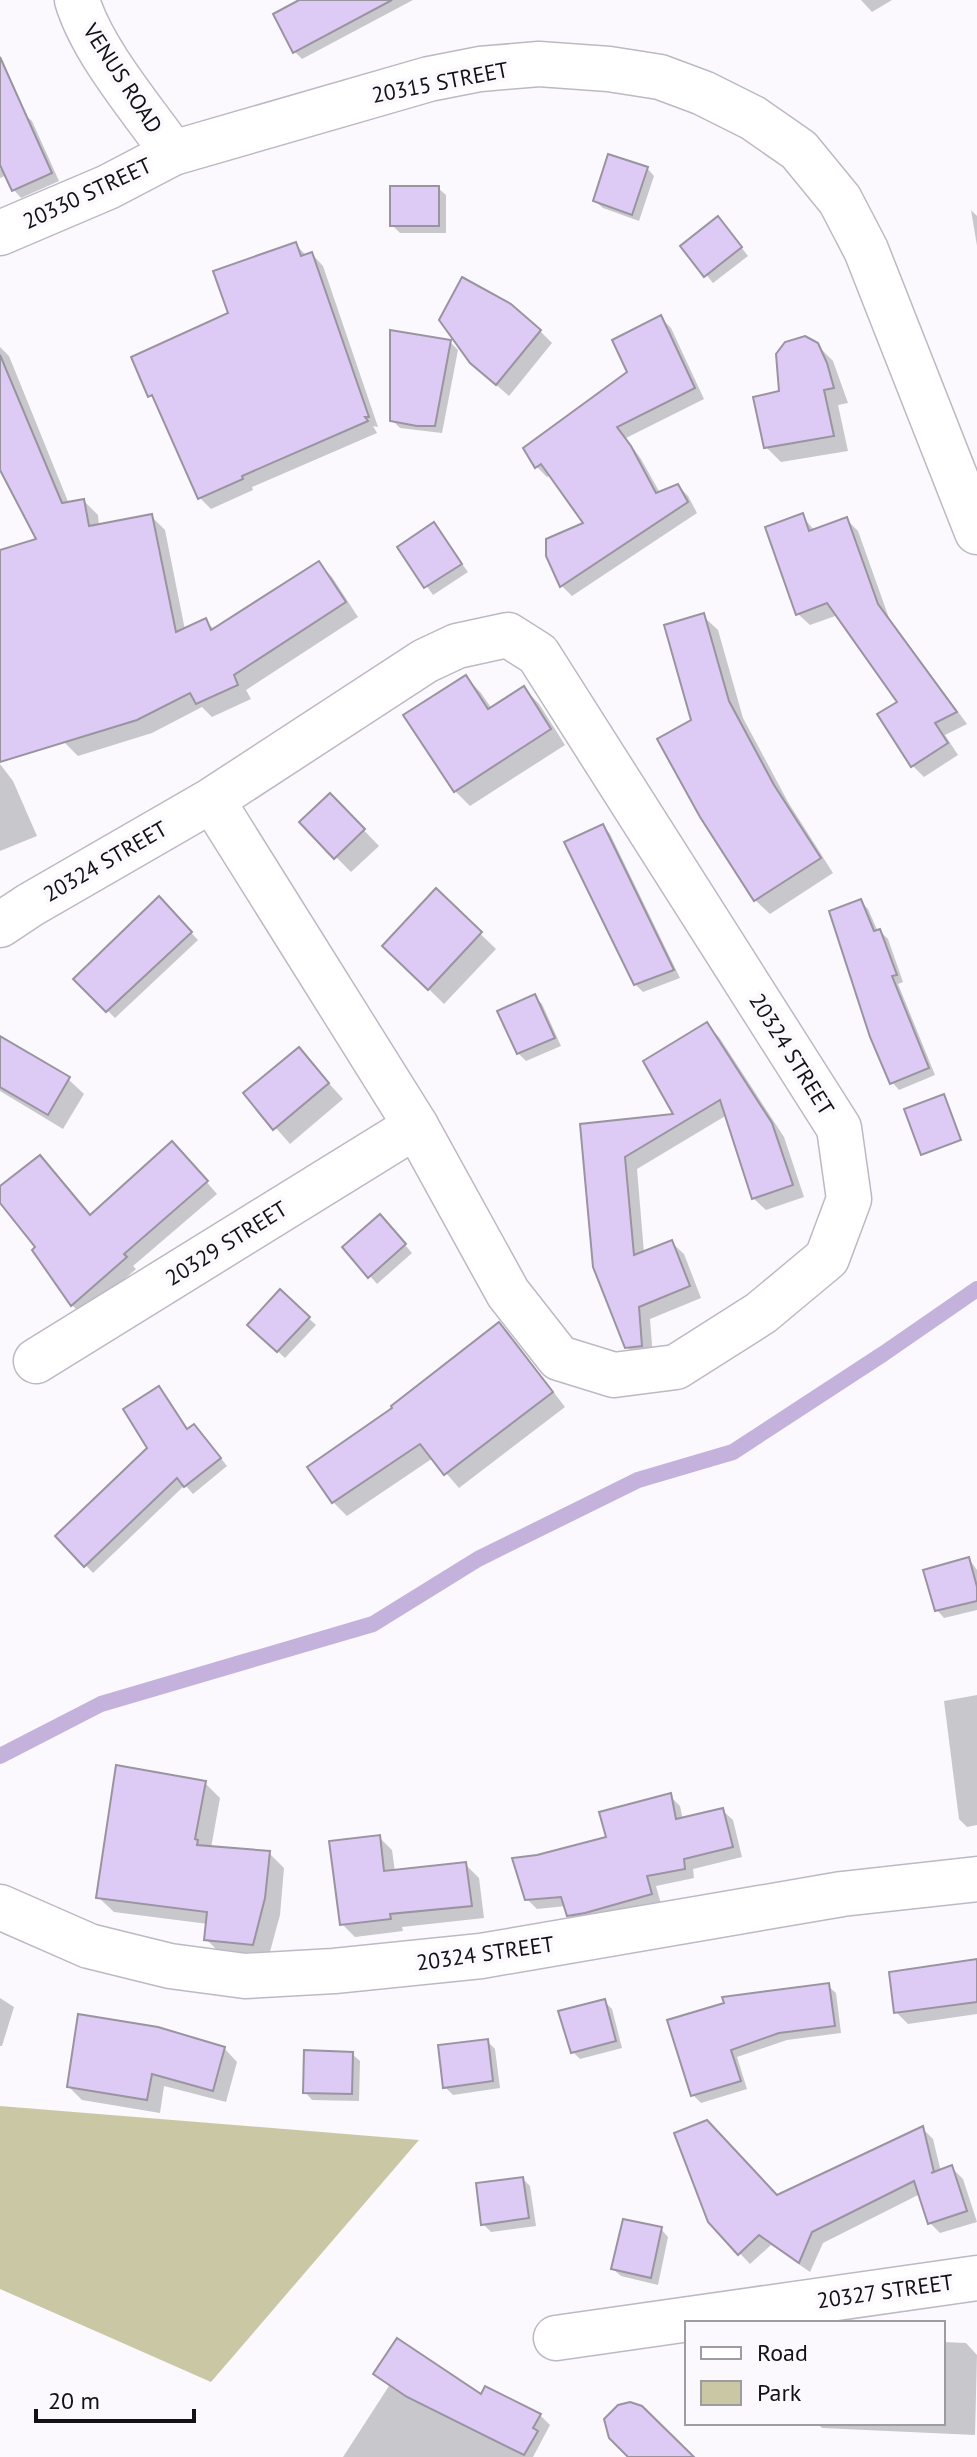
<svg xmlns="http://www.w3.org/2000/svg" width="977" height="2457" viewBox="0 0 977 2457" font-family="'PT Sans',sans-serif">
	<rect width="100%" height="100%" fill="#fbf9fe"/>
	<!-- green -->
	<path fill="#cac8a4" d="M0,2106L419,2140L211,2382L0,2289Z"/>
	<!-- shadow -->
	<g fill="#0003">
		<path d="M303,0H413L302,59L295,52Z"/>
		<path d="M861,0H892L872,12Z"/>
		<path d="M24,114L32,121L59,181L21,198L14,190L7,175L0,178V169L11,164L0,165V126Z"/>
		<path d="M647,168L654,176L639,221L603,208L595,201Z"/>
		<path d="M438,188L446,195V233H400L392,225Z"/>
		<path d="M971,210L977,216V246Z"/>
		<path d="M725,226L748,256L713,283L683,246Z"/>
		<path d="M295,244L307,256L312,254L323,266L378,427L373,426L377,433L252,487L253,490L211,509L200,498L159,405L150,395L231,314Z"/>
		<path d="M660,317L671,328L704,399L626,438L641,459L660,493L678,486L688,496L697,513L572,596L562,586L548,556L586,524L551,475L547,477L536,466L630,372Z"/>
		<path d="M540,331L552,343L509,396L485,375Z"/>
		<path d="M450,342L458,350L442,433L400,428L392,420Z"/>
		<path d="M817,345L833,361L848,403L838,405L848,451L781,462L766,447L781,393Z"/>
		<path d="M0,347L9,356L69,504L84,501L98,515L99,526L151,516L165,530L185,630L205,621L215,630L318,563L332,577L358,617L246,690L251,699L212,717L202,707L152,733L78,756L64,742L0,651V552L38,540L0,465Z"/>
		<path d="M802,516L815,531L846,519L858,531L889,618L967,724L945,735L958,755L924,777L913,766L880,715L900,702L838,615L810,625L798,614Z"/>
		<path d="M434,525L468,572L433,595L400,548Z"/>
		<path d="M703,616L718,630L743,718L788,802L833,873L770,914L755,900L693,721Z"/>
		<path d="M466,677L481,693L492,709L524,688L539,704L565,745L470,806L455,791Z"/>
		<path d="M0,764L13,781L37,836L0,851Z"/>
		<path d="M330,795L379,846L351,872L302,823Z"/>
		<path d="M603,826L610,834L680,978L643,992L635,984Z"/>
		<path d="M436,891L496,949L444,1004L384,945Z"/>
		<path d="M159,899L198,940L115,1018L76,979Z"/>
		<path d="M860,901L868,909L878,932L880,931L888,939L903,982L898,984L935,1075L899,1090L892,1082Z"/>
		<path d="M534,996L542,1004L561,1046L526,1061L518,1053Z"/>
		<path d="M707,1025L719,1037L784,1137L804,1197L766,1210L753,1198L727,1115L637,1169L644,1253L671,1242L684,1254L701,1298L650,1319L653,1358L640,1360L627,1347L582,1126L676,1116Z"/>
		<path d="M0,1046L68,1079L84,1094L63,1129L0,1091Z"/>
		<path d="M299,1050L343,1099L290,1144L246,1094Z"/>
		<path d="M183,1155L217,1194L133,1266L136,1269L83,1316L72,1305L35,1250L38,1248L0,1200V1188L91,1217Z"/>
		<path d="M387,1224L412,1253L377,1284L345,1247Z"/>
		<path d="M280,1292L316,1325L285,1358L249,1324Z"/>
		<path d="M499,1325L513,1339L565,1407L459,1488L433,1458L347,1516L333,1502L395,1408Z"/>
		<path d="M159,1389L189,1431L202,1434L227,1466L193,1494L185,1485L93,1573L58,1536L150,1448Z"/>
		<path d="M969,1559L977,1570V1610L944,1618L937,1610Z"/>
		<path d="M977,1695V1825L967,1827L959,1819L944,1701Z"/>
		<path d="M205,1783L220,1798L211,1848L269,1853L284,1868L280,1915L268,1959L222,1955L206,1939L208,1924L114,1912L98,1897Z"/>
		<path d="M670,1796L680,1806L683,1820L722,1810L733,1820L742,1857L693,1869L694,1878L656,1886L661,1904L579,1925L569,1915L566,1906L537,1909L527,1899L537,1857L608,1839Z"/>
		<path d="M379,1837L392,1850L395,1872L466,1865L479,1878L484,1918L402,1927L403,1931L355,1937L342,1924Z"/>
		<path d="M977,1961V2014L908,2024L896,2012Z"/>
		<path d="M828,1986L836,1993L841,2033L787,2040L737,2057L747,2089L701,2103L693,2095L670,2021Z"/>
		<path d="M0,1998L14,2007L2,2046H0Z"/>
		<path d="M604,2001L612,2009L622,2048L580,2059L573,2052Z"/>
		<path d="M487,2041L495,2049L500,2088L453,2095L445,2087Z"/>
		<path d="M224,2048L237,2062L226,2102L164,2086L160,2113L82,2100L69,2087Z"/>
		<path d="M352,2054L360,2061L359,2101L312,2100L305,2092Z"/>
		<path d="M923,2129L933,2139L941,2172L952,2168L963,2179L977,2222L940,2233L930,2223L920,2194L823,2243L810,2272L771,2245L750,2264L709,2221L777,2198Z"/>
		<path d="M523,2179L530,2186L536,2226L491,2232L483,2224Z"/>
		<path d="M661,2229L668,2237L658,2285L621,2276L613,2269Z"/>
		<path d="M943,2342L966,2343L977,2355L975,2435L822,2428L817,2423H943Z"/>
		<path d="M375,2373L482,2397L540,2415L550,2425L533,2457H343L389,2386Z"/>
	</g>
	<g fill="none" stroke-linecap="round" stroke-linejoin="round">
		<!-- stream -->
		<path stroke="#c4b2dc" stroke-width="16" d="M0,1756L101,1704L373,1624L478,1559L638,1480L733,1452L883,1354L977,1289"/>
	</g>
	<!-- building -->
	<g fill="#ddcbf6" stroke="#9994a0" stroke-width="2">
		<path d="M299,0H392L293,53L273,14Z"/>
		<path d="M0,57L52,173L12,191L0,165Z"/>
		<path d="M608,154L648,167L632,215L593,201Z"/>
		<rect x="390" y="186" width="49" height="40"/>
		<path d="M718,216L742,247L704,277L680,246Z"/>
		<path d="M296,242L301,256L312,252L369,417H365L368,421L242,476L243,479L198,499L152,395L148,397L131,357L228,313L213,271Z"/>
		<path d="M462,277L511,304L541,330L496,385L470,363L439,320Z"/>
		<path d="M661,315L695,388L617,427L631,446L656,493L678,484L688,502L560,587L546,556V539L583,523L541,464L535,468L523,448L627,372L612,340Z"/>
		<path d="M390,330L451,340L435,426H417L390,421Z"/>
		<path d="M805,336L818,343L827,363L834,388L824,390L834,436L764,448L753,397L779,391L776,354L785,342Z"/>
		<path d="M0,355L62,503L84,499L89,526L152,514L176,632L206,618L211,630L319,561L346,602L234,675L238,685L196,704L190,693L137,720L0,762V550L36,539L0,470Z"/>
		<path d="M803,513L809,531L847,517L878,604L957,712L935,723L948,743L911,767L877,714L897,702L827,603L796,615L765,527Z"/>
		<path d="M434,522L462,564L424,588L397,547Z"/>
		<path d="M704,613L729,701L774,785L821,858L754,901L700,817L657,739L691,720L664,625Z"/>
		<path d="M466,675L488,709L524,686L551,729L454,792L403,715Z"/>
		<path d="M330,793L365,829L334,859L299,822Z"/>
		<path d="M603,824L674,970L634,985L564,842Z"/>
		<path d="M436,888L482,932L428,990L382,946Z"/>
		<path d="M159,896L192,932L106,1012L73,979Z"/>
		<path d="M861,899L874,931L880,929L897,975L892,976L929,1068L890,1084L870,1037L829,911Z"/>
		<path d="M535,994L555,1038L517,1054L497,1011Z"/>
		<path d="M707,1022L772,1123L793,1185L752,1199L720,1100L625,1157L634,1255L672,1240L690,1286L639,1307L642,1346L625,1348L593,1267L580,1124L673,1114L643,1061Z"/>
		<path d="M0,1036L70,1077L48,1115L0,1087Z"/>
		<path d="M299,1047L329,1083L273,1130L243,1093Z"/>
		<path d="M944,1094L961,1140L921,1155L904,1109Z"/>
		<path d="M172,1141L208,1181L124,1254L127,1257L71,1306L32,1250L35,1247L0,1203V1186L40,1155L90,1215Z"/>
		<path d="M380,1214L406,1244L368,1278L342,1247Z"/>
		<path d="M280,1289L310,1317L277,1352L247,1325Z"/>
		<path d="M499,1322L553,1392L444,1475L420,1444L332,1503L307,1467L392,1408L391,1406Z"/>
		<path d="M159,1386L187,1429L194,1424L221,1458L184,1487L177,1478L84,1567L55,1536L147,1448L123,1409Z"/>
		<path d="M969,1557L977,1587V1601L935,1611L923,1570Z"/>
		<path d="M116,1765L206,1781L195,1839L198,1840L197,1845L270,1851L265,1898L253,1945L204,1940L207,1912L96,1898Z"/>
		<path d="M671,1793L676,1819L723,1808L733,1847L684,1859L685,1869L647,1876L652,1894L585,1913L567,1916L561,1897L525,1900L512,1858L537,1855L606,1837L599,1812Z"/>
		<path d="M380,1835L384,1871L466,1862L472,1906L390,1914L391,1919L340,1925L329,1841Z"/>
		<path d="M977,1959V2002L894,2013L889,1972Z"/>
		<path d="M829,1983L835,2026L779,2033L731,2050L741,2081L691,2096L667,2020L724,2003L722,1997Z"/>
		<path d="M605,1999L616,2041L571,2053L558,2011Z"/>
		<path d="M78,2014L158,2027L225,2047L213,2091L152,2074L147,2100L67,2087Z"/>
		<path d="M488,2039L493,2081L443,2088L438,2045Z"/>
		<path d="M304,2050L353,2052L352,2094L303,2093Z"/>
		<path d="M707,2120L777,2195L923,2126L934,2172L931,2173L952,2165L967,2211L928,2224L914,2181L812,2232L799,2263L759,2235L738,2255L708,2222L674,2133Z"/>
		<path d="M523,2177L529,2218L481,2225L476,2183Z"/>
		<path d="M623,2219L662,2227L651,2278L611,2269Z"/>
		<path d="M397,2338L481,2394L485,2386L541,2414L533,2428L538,2431L524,2455L407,2397L373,2374Z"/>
		<path d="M630,2402L642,2406L694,2457H628L609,2438L604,2419L618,2405Z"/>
	</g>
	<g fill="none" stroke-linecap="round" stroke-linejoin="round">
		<defs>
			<g id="minor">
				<path d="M77,0C92,51 142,109 173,153"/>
				<path d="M0,233L108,187L173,153L429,79L480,69L539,64L609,69L660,77L703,93L753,118L799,150L840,200L866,250L977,532"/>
				<path d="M0,925L30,905L212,800L425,661L457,646L508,635L538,654L839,1128L849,1199L827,1258L761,1313L676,1367L614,1375L559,1358L508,1293L416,1126L212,800"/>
				<path d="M36,1361L416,1126"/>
				<path d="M0,1907L89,1946L170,1966L245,1976L334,1971L481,1956L842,1894L977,1879"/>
				<path d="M556,2338L977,2278"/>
			</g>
		</defs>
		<!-- minor casing -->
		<use href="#minor" stroke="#beb8c5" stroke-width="47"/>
		<!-- minor -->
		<use href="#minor" stroke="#fff" stroke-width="44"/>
	</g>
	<g text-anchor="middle" stroke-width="8" stroke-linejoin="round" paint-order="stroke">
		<!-- street labels -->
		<g font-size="22" fill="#131116" stroke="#fbf9fe">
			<text transform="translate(123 78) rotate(57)" y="8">VENUS ROAD</text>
			<text transform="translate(440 82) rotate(-11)" y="8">20315 STREET</text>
			<text transform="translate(87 193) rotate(-25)" y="8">20330 STREET</text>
			<text transform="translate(105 861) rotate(-30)" y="8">20324 STREET</text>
			<text transform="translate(792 1054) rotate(58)" y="8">20324 STREET</text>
			<text transform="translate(226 1243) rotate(-32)" y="8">20329 STREET</text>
			<text transform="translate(485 1953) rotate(-8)" y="8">20324 STREET</text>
			<text transform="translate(885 2291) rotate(-8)" y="8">20327 STREET</text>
		</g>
	</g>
	<!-- legend -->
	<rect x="685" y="2321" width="260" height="104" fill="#fbf9fe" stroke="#9e9ca1" stroke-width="2"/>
	<rect x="701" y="2347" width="40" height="12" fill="#ffffff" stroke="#9e9ca1" stroke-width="2"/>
	<text x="757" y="2361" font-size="24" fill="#131116">Road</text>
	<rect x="701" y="2381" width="40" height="24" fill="#cac8a4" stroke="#9e9ca1" stroke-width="2"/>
	<text x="757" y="2401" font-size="24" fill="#131116">Park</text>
	<!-- scale -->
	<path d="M36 2409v12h158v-12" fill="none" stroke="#131116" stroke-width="4"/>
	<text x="48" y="2409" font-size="24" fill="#131116" stroke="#fbf9fe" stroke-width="6" paint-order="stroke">20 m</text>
</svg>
